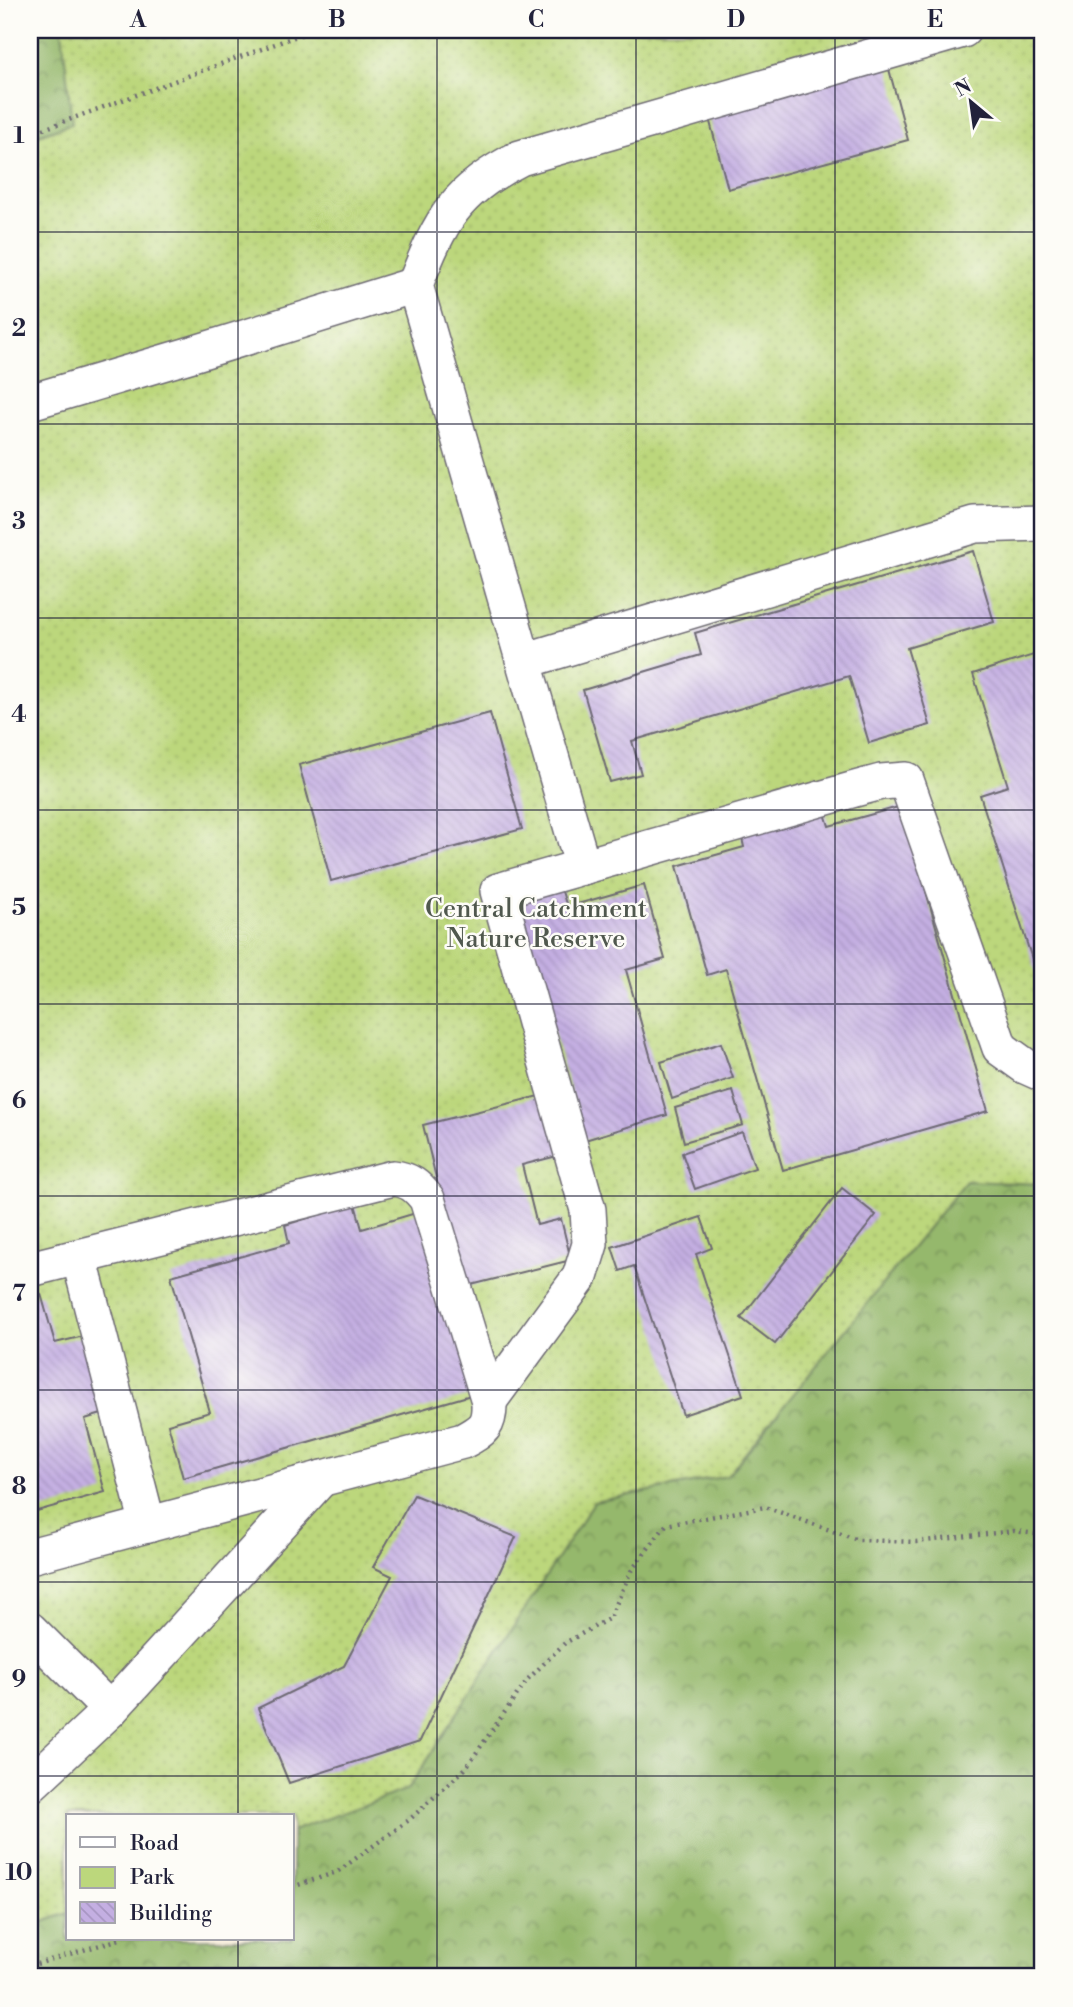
<svg xmlns="http://www.w3.org/2000/svg" width="1073" height="2007" viewBox="0 0 1073 2007" font-family="'Libre Bodoni',serif">
	<defs>
		<pattern id="green-dots" width="8" height="8" patternUnits="userSpaceOnUse" patternTransform="scale(1.75)"><rect width="8" height="8" fill="#bcd77c"/><path d="M2 2h.1M6 6h.1" fill="none" stroke="#a1b86c" stroke-width="1.8" stroke-linecap="round"/></pattern>
		<pattern id="forest-crowns" width="20" height="18" patternUnits="userSpaceOnUse" patternTransform="scale(1.75)"><rect width="20" height="18" fill="#95b86c"/><path d="M2 6a3 3 0 1 1 6 0M12 15a3 3 0 1 1 6 0" fill="none" stroke="#79955a"/></pattern>
		<pattern id="building-back-hatch" width="6" height="6" patternUnits="userSpaceOnUse" patternTransform="scale(1.75)"><rect width="6" height="6" fill="#c4afe2"/><path d="M-1 5l2 2M0 0l6 6M5-1l2 2" fill="none" stroke="#a896c3"/></pattern>
	</defs>
	<rect width="100%" height="100%" fill="#fdfcf7"/>
	<filter id="ink" filterUnits="userSpaceOnUse"><feTurbulence type="fractalNoise" baseFrequency=".0143" numOctaves="2"/><feDisplacementMap in="SourceGraphic" scale="14" xChannelSelector="R" yChannelSelector="G"/><feConvolveMatrix kernelMatrix="1 2 1 2 8 2 1 2 1" color-interpolation-filters="sRGB"/></filter>
	<filter id="wash" filterUnits="userSpaceOnUse"><feTurbulence type="fractalNoise" baseFrequency=".00686" numOctaves="4" result="noise"/><feDisplacementMap in="SourceGraphic" scale="28" xChannelSelector="R" yChannelSelector="G"/><feGaussianBlur stdDeviation="1.57" result="paint"/><feColorMatrix in="noise" values="0 0 0 0 0 0 0 0 0 0 0 0 0 0 0 0 0 1.4 0 .05"/><feComposite in="paint" operator="in"/></filter>
	<g filter="url(#wash)">
		<rect width="100%" height="100%" fill="#f7edda"/>
		<!-- green -->
		<path fill="url(#green-dots)" stroke="#6f7c5c" stroke-width="2" fill-rule="evenodd" d="M30,30H1043V1977H30ZM68,1816H292V1939H68Z"/>
		<!-- forest -->
		<g fill="url(#forest-crowns)" stroke="#5c6d54" stroke-width="2">
			<path d="M30,30H62L72,123L30,138Z"/>
			<path d="M966,1181L1043,1184V1977H30V1927L68,1913V1939H292V1831L408,1789L594,1502L727,1476Z"/>
		</g>
		<g id="blocks">
			<!-- building -->
			<g fill="url(#building-back-hatch)">
				<path d="M886,58L908,140L728,189L706,107Z"/>
				<path d="M973,551L994,622L907,648L930,725L869,743L849,676L632,741L641,774L610,782L583,690L701,655L695,633Z"/>
				<path d="M1043,652V994L980,795L1008,786L973,674Z"/>
				<path d="M490,713L522,829L331,881L299,765Z"/>
				<path d="M902,806L988,1111L783,1170L726,969L707,975L677,866L744,847L741,834L824,810L829,826Z"/>
				<path d="M559,882L567,907L644,885L665,959L626,970L667,1115L585,1140L514,895Z"/>
				<path d="M721,1043L733,1078L672,1099L661,1062Z"/>
				<path d="M733,1091L743,1125L684,1142L675,1108Z"/>
				<path d="M547,1094L561,1155L522,1165L537,1225L561,1219L571,1260L463,1287L423,1125Z"/>
				<path d="M742,1132L755,1168L695,1189L682,1153Z"/>
				<path d="M842,1188L876,1215L775,1344L741,1318Z"/>
				<path d="M355,1204L362,1229L426,1210L478,1393L183,1478L168,1424L210,1412L171,1276L289,1243L285,1225Z"/>
				<path d="M701,1217L712,1248L696,1254L743,1395L683,1415L634,1266L620,1271L612,1247Z"/>
				<path d="M41,1294L55,1343L84,1336L105,1413L85,1419L105,1492L30,1513V1297Z"/>
				<path d="M414,1495L516,1537L420,1741L289,1783L258,1708L344,1666L392,1576L373,1567Z"/>
			</g>
		</g>
	</g>
	<g filter="url(#ink)">
		<use href="#blocks" fill-opacity="0" stroke="#6d6973" stroke-width="2"/>
		<g fill="none" stroke-linecap="round" stroke-linejoin="round">
			<defs>
				<g id="minor">
					<path d="M30,402L189,355L415,285"/>
					<path d="M524,661L975,525L1043,523"/>
					<path d="M583,867L415,285C440,220 456,190 520,158L963,30"/>
					<path d="M79,1257L148,1525"/>
					<path d="M30,1269L393,1178C410,1180 417,1186 427,1199L489,1401C490,1426 483,1430 463,1441L30,1556"/>
					<path d="M489,1401L580,1277L590,1244L588,1210L498,891L855,789L881,782L906,780L1000,1048L1025,1066L1043,1074"/>
					<path d="M30,1630L110,1710"/>
					<path d="M30,1785L110,1710L322,1478"/>
				</g>
			</defs>
			<!-- minor casing -->
			<use href="#minor" stroke="#6d6973" stroke-width="38"/>
			<!-- path -->
			<g stroke="#6d6973" stroke-width="4.5" stroke-dasharray="2 5" stroke-linecap="butt">
				<path d="M30,134L305,33L376,30"/>
				<path d="M292,1887L337,1872L409,1820L465,1769L528,1679L565,1643L610,1618L631,1571L666,1525L765,1507L858,1540L916,1542L1014,1531L1043,1535"/>
				<path d="M30,1966L120,1939"/>
			</g>
			<!-- minor -->
			<use href="#minor" stroke="#fff" stroke-width="35"/>
		</g>
	</g>
	<!-- grid -->
	<path fill="none" stroke="#22223b" stroke-width="2" stroke-opacity="0.55" d="M238,30V1816M437,30V1977M636,30V1977M835,30V1977M30,232H1043M30,424H1043M30,618H1043M30,810H1043M30,1004H1043M30,1196H1043M30,1390H1043M30,1582H1043M30,1776H1043M238,1939V1977"/>
	<g text-anchor="middle" stroke-width="5" stroke-linejoin="round" paint-order="stroke">
		<!-- park labels -->
		<g font-size="26" fill="#50584e" stroke="#fdfcf7">
			<text x="536" y="917">Central Catchment<tspan x="536" dy="30">Nature Reserve</tspan></text>
		</g>
	</g>
	<!-- margin -->
	<rect width="1073" height="2007" fill="none" stroke="#fdfcf7" stroke-width="77"/>
	<!-- legend -->
	<rect x="66" y="1814" width="228" height="126" fill="#fdfcf7" stroke="#a5a5ac" stroke-width="2"/>
	<rect x="80" y="1837" width="35" height="10" fill="#ffffff" stroke="#a5a5ac" stroke-width="2"/>
	<text x="130" y="1850" font-size="21" fill="#22223b">Road</text>
	<rect x="80" y="1867" width="35" height="21" fill="#bcd77c" stroke="#a5a5ac" stroke-width="2"/>
	<text x="130" y="1884" font-size="21" fill="#22223b">Park</text>
	<rect x="80" y="1902" width="35" height="21" fill="url(#building-back-hatch)" stroke="#a5a5ac" stroke-width="2"/>
	<text x="130" y="1920" font-size="21" fill="#22223b">Building</text>
	<!-- north arrow -->
	<g transform="translate(971 102) rotate(331)" stroke="#fdfcf7" stroke-width="5" paint-order="stroke">
	<path d="M0-5L12 26L0 18L-12 26Z" fill="#22223b"/>
	<text y="-10" font-size="19" font-weight="bold" text-anchor="middle" fill="#22223b">N</text>
	</g>
	<rect x="38" y="38" width="996" height="1930" fill="none" stroke="#22223b" stroke-width="2.5"/>
	<g font-size="23" text-anchor="middle" font-weight="bold" fill="#22223b">
		<text x="138" y="27">A</text>
		<text x="337" y="27">B</text>
		<text x="536" y="27">C</text>
		<text x="736" y="27">D</text>
		<text x="935" y="27">E</text>
		<text x="19" y="143">1</text>
		<text x="19" y="336">2</text>
		<text x="19" y="529">3</text>
		<text x="19" y="722">4</text>
		<text x="19" y="915">5</text>
		<text x="19" y="1108">6</text>
		<text x="19" y="1301">7</text>
		<text x="19" y="1494">8</text>
		<text x="19" y="1687">9</text>
		<text x="19" y="1880">10</text>
	</g>
</svg>
